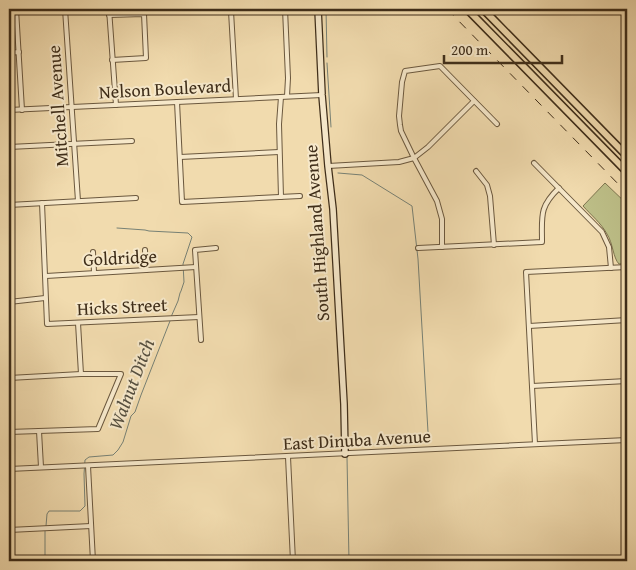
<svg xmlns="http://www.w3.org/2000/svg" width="636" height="570" viewBox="0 0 636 570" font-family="'Gentium Book Plus',serif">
	<rect width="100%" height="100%" fill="#f1dbae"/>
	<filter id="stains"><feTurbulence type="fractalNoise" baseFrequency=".004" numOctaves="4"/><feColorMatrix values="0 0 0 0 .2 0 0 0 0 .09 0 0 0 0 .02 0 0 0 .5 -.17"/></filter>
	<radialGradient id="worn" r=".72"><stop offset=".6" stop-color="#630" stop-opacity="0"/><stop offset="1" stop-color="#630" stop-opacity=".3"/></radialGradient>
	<!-- green -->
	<path fill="#bdbf88" stroke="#7e7650" d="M605,183L627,204V263L619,264C613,258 613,243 607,234C601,223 591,215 583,206Z"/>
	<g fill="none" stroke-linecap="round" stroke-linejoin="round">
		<!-- stream -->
		<g stroke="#778175" stroke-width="1">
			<path d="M326,9L327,57"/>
			<path d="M327,63L331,127"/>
			<path d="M338,173L362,175L412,206L418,259L428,432L422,438L414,440L350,447"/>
			<path d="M117,228L145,230L149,231L188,233L192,237L183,264L184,282L181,291L180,293L178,301L171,317"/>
			<path d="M347,457L349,561"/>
			<path d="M46,526L47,514L49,511H80L85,506L84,474L85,460L89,457L113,455L118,450L123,442L131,416L135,412L141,395L170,321"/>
			<path d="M45,561V530"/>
		</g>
		<defs>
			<g id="street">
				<path d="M16,9L22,110"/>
				<path d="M65,9L78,201"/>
				<path d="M109,9L116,105"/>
				<path d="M285,9L288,78L287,96"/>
				<path d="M109,15L144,14L146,58L112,60"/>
				<path d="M9,53L19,52"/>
				<path d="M236,99L231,11L261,9"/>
				<path d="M177,102L182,202L300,196"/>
				<path d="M9,110L322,95"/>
				<path d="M9,147L132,141"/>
				<path d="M180,157L279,152"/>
				<path d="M534,163L602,232L609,247L611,268"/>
				<path d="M328,166L399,162L414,158L428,147L474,101"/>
				<path d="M476,171L487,185L490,196L494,245"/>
				<path d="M281,197L279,124L281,97"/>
				<path d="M42,203L47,324L199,317"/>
				<path d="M9,205L136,198"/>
				<path d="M442,247V219L437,201L414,158L401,131L400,125L399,116L402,82L405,71L440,66L497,124"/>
				<path d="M418,248L542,242C542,216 539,207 559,188"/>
				<path d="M145,250L146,270"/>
				<path d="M93,252L94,272"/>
				<path d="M46,276L196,267"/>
				<path d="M9,302L45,298"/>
				<path d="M78,323L81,374"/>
				<path d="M529,326L627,320"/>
				<path d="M201,340L195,250L216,248"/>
				<path d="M9,378L81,374H121L98,429L9,432"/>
				<path d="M532,386L627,381"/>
				<path d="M39,431L41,467"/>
				<path d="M535,444L526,272L627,267"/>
				<path d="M288,457L293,561"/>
				<path d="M88,466L93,561"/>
				<path d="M9,469L627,440"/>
				<path d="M9,525V530L91,526"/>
			</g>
			<path id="secondary" d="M318,9L322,95L328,166L333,209L344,404L345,454"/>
			<g id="primary">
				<path d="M467,9L627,172"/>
				<path d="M483,9L627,156"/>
			</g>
		</defs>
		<!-- street casing -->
		<use href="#street" stroke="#6b583e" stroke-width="6"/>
		<!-- secondary casing -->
		<use href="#secondary" stroke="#3e2d19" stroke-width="8"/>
		<!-- primary casing -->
		<use href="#primary" stroke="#3e2d19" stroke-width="9"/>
		<!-- street -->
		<use href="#street" stroke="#f6e8ca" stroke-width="4"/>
		<!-- secondary -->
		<use href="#secondary" stroke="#f6e8ca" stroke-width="5.5"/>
		<!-- primary -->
		<use href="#primary" stroke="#f1dbae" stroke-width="6"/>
		<!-- rail -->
		<path stroke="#3e2d19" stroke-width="1" stroke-dasharray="9 9" stroke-linecap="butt" d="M447,9L627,193"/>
	</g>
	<g text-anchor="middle" stroke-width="4" stroke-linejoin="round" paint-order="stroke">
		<!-- street labels -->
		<g font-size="18" fill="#3e2d19" stroke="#f6e8ca">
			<text transform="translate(165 89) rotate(-3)" y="6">Nelson Boulevard</text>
			<text transform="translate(58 106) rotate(-94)" y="6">Mitchell Avenue</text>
			<text transform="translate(317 233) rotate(-94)" y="6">South Highland Avenue</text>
			<text transform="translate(120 258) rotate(-3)" y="6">Goldridge</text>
			<text transform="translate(122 307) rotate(-3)" y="6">Hicks Street</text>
			<text transform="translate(357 440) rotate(-3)" y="6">East Dinuba Avenue</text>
		</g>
		<!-- water labels -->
		<g font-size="19" font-style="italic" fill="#565040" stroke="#f6e8ca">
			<text transform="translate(131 384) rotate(-69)" y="7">Walnut Ditch</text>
		</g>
	</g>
	<!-- margin -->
	<rect width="636" height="570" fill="none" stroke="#f1dbae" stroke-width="30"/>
	<rect x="10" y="10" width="616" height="550" fill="none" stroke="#3e2d19" stroke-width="2.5"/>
	<rect x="15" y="15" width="606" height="540" fill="none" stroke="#3e2d19"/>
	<!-- scale -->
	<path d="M444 55v8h118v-8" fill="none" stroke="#3e2d19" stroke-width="2.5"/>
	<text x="451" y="55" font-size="15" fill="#3e2d19" stroke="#f6e8ca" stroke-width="4" paint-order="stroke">200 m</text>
	<rect width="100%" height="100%" filter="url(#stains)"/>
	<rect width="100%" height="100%" fill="url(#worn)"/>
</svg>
